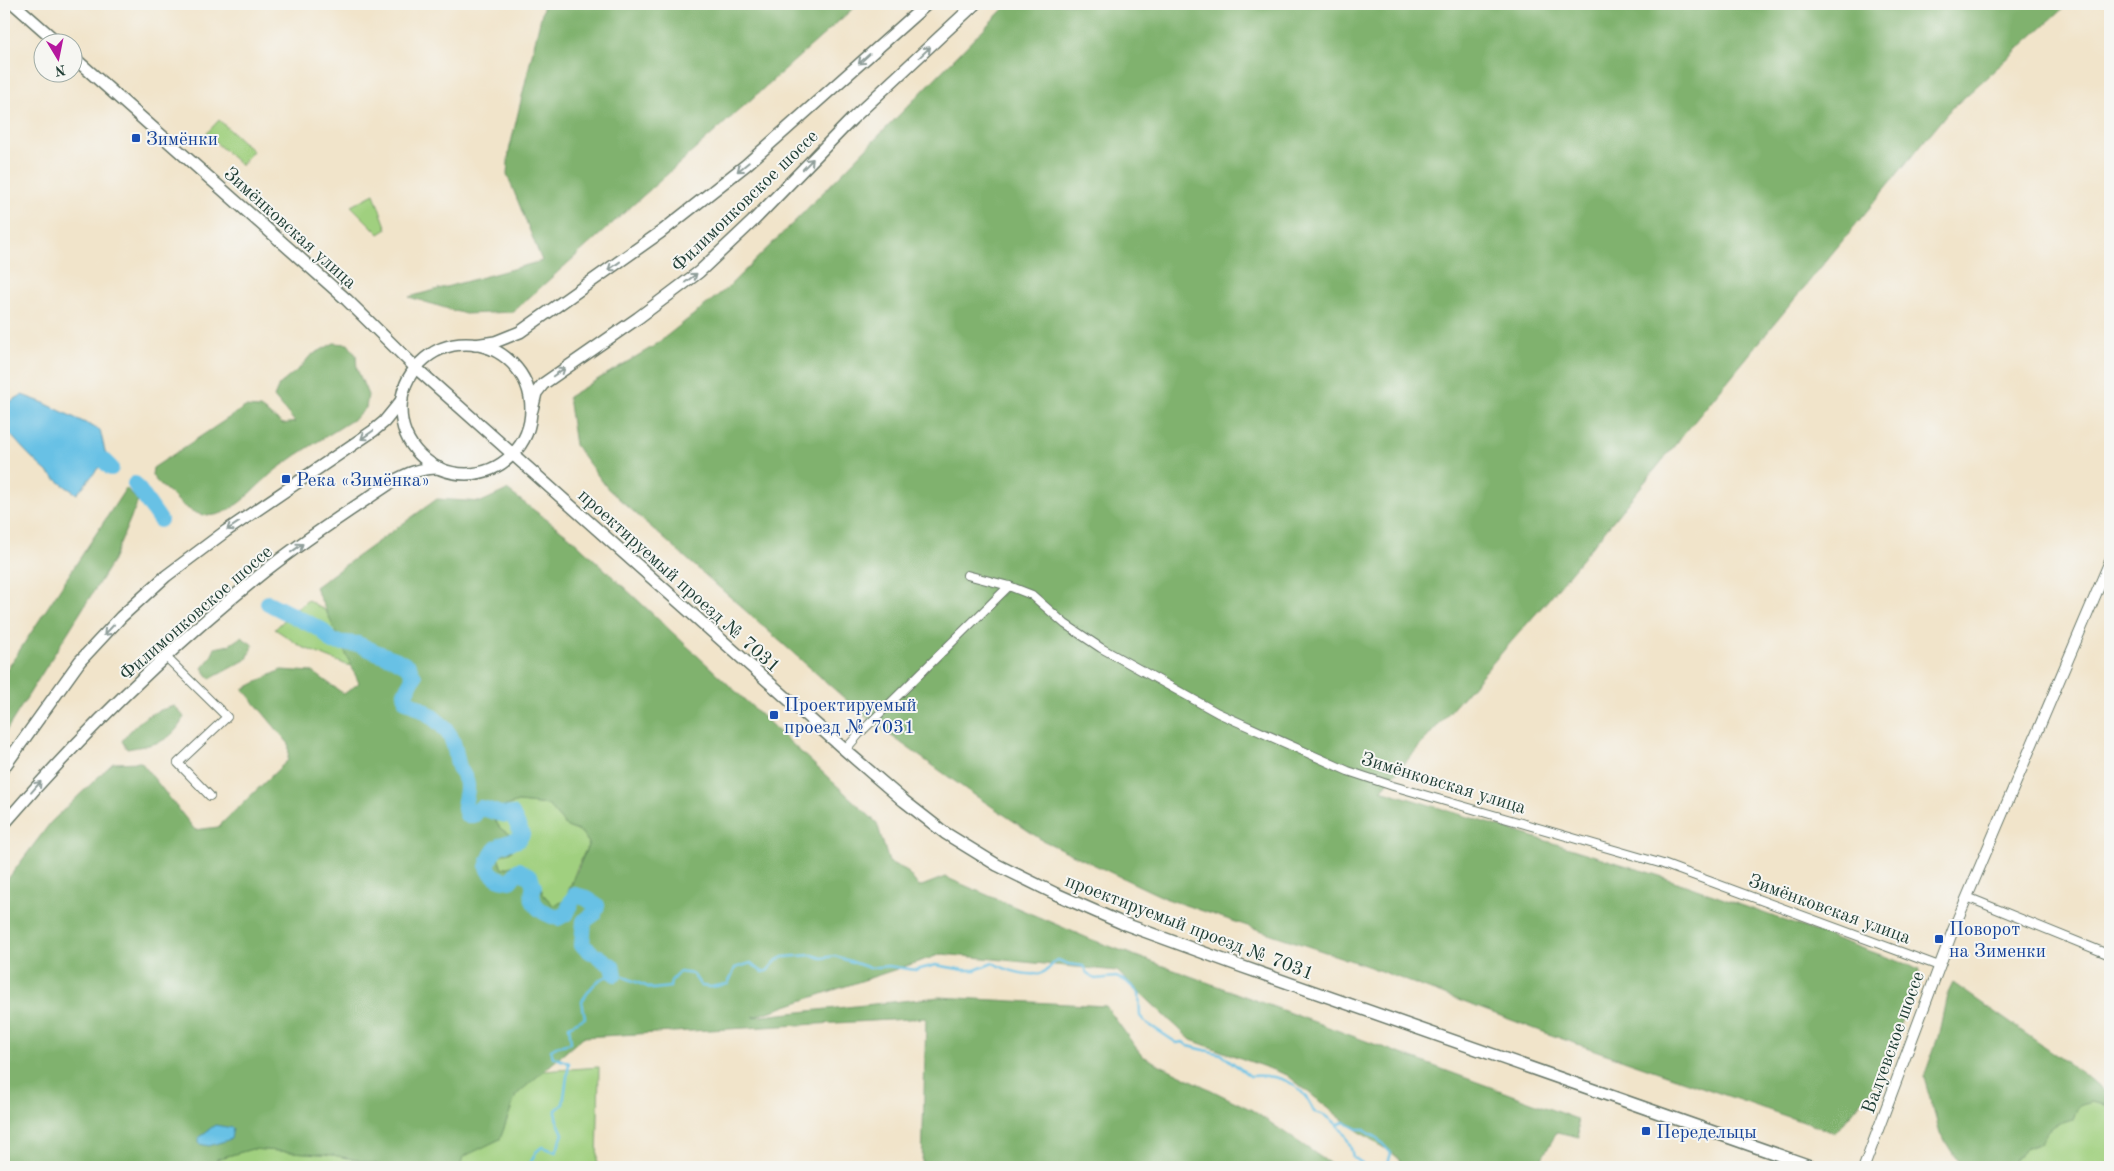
<svg xmlns="http://www.w3.org/2000/svg" width="2114" height="1171" viewBox="0 0 2114 1171" font-family="'Old Standard TT',serif">
	<rect width="100%" height="100%" fill="#f6f6f2"/>
	<filter id="ink" filterUnits="userSpaceOnUse"><feTurbulence type="fractalNoise" baseFrequency=".02" numOctaves="2"/><feDisplacementMap in="SourceGraphic" scale="10" xChannelSelector="R" yChannelSelector="G"/><feConvolveMatrix kernelMatrix="1 2 1 2 8 2 1 2 1" color-interpolation-filters="sRGB"/></filter>
	<filter id="wash" filterUnits="userSpaceOnUse"><feTurbulence type="fractalNoise" baseFrequency=".0096" numOctaves="4" result="noise"/><feDisplacementMap in="SourceGraphic" scale="20" xChannelSelector="R" yChannelSelector="G"/><feGaussianBlur stdDeviation="1.12" result="paint"/><feColorMatrix in="noise" values="0 0 0 0 0 0 0 0 0 0 0 0 0 0 0 0 0 1.4 0 .05"/><feComposite in="paint" operator="in"/></filter>
	<g filter="url(#wash)">
		<rect width="100%" height="100%" fill="#f1e4ca"/>
		<!-- green -->
		<g fill="#a0d07f" stroke="#60865a">
			<path d="M219,120L253,151L241,165L206,134Z"/>
			<path d="M374,194L387,229L379,234L351,206Z"/>
			<path d="M308,600L329,613L382,670L347,665L302,647L275,629L294,611Z"/>
			<path d="M518,802L548,805L567,827L581,832L589,843L577,868L565,900L554,906L543,894L536,875L515,865L502,870L498,856L500,828L492,816V811Z"/>
			<path d="M599,1067L597,1167H460L462,1157L500,1139L516,1095L543,1071Z"/>
			<path d="M2092,1102L2110,1106V1167H2006L2027,1148L2041,1143C2049,1126 2055,1124 2073,1119L2078,1106Z"/>
			<path d="M252,1149L333,1155L390,1167H215L217,1159Z"/>
		</g>
		<!-- forest -->
		<g fill="#80b26e" stroke="#507851" fill-rule="evenodd">
			<path d="M544,4H858L513,312L465,314L409,297L542,261L507,174L509,151Z"/>
			<path d="M1008,4H2068L1948,112L1548,600L1381,790L1660,876L1920,969L1911,999L1871,1090L1835,1133L1554,1036L1370,967L1167,899L1042,840L967,790L869,720L608,489L575,445L568,397L654,346L726,289L795,221Z"/>
			<path d="M334,343L348,344L356,355L357,369L368,395L366,408L357,417C331,434 302,450 277,469C243,496 217,542 173,496C165,488 159,486 152,475L153,468L245,407L260,408L283,424L295,422L274,397L279,385L301,367L310,356Z"/>
			<path d="M126,488L138,501L112,562L4,734V674Z"/>
			<path d="M507,490L570,537L877,823L889,862L906,870L919,887L945,877L1090,939L1577,1119L1579,1137L1557,1132L1537,1167H1405L1396,1156L1348,1124L1287,1075L1191,1040L1117,971L942,954L753,1017L939,997L1106,1006L1142,1056L1252,1110L1335,1167H922L926,1018L583,1037L516,1095L500,1139L463,1157L460,1167H390L333,1155L252,1149L217,1159L215,1167H4V884L51,822L113,763L141,762L195,830L218,827L288,760L289,744L243,689L281,670L313,672L344,694L359,683L315,587L437,499L481,502ZM518,802L548,805L567,827L581,832L589,843L565,900L554,906L543,894L536,875L515,865L502,869L498,856L512,851V836L500,828L492,816V811Z"/>
			<path d="M241,637L253,645L247,659L210,679L202,668L211,657L215,648L229,645Z"/>
			<path d="M175,706L184,717C171,744 154,744 127,749L122,741C138,720 149,712 175,706Z"/>
			<path d="M1953,983L2089,1078L2110,1096V1106L2092,1102L2078,1106L2073,1119C2055,1124 2049,1126 2041,1143L2027,1148L2006,1167H1965L1955,1157L1940,1133L1924,1077L1938,1037L1947,995Z"/>
		</g>
		<!-- water -->
		<g fill="#67c1e5" stroke="#437f8c">
			<path d="M22,395L44,403L100,430L106,455L104,461L77,494C49,477 25,452 4,427V405Z"/>
			<path d="M215,1125L233,1128L231,1139L209,1146L199,1144V1137Z"/>
		</g>
		<g fill="none" stroke-linecap="round" stroke-linejoin="round">
			<!-- stream -->
			<g stroke="#67c1e5" stroke-width="2.5">
				<path d="M624,977L653,989L670,987L671,981L679,972L693,974L701,986L711,987L728,984L735,968L751,963L762,972L767,971L777,960L783,957L812,955L822,958L835,956L870,968L888,966L916,970L936,965L964,970H975L993,963C1006,970 1034,980 1047,970C1051,967 1053,962 1058,960L1068,964L1083,966L1087,973L1095,979L1116,977L1126,981L1139,993L1140,1016L1145,1022L1177,1043L1183,1042L1188,1046L1221,1054L1250,1076C1281,1074 1301,1082 1314,1112C1335,1115 1350,1138 1353,1157L1362,1163L1364,1167"/>
				<path d="M1337,1125L1344,1122L1357,1129H1365L1369,1134L1376,1137L1391,1153L1387,1167"/>
				<path d="M532,1167L530,1164L536,1152L542,1147L556,1152L563,1134L556,1118V1110L563,1104L569,1063L553,1057L551,1050L558,1046L571,1043L569,1026L585,1018L582,1001C591,987 599,975 617,975"/>
			</g>
			<!-- river -->
			<g stroke="#67c1e5" stroke-width="16">
				<path d="M84,450L104,461L111,468"/>
				<path d="M135,484L160,520"/>
				<path d="M268,603L322,630L332,642L358,644L378,653L395,659L409,667L414,677L405,693L406,701C420,707 447,725 452,740C456,749 456,758 459,767C461,772 467,779 467,785C468,797 461,802 467,815H474L480,808C492,809 500,817 512,814L522,834L518,840C498,845 493,846 487,867C493,877 499,880 510,881L519,870L531,878L534,887C527,905 544,914 558,918L567,913L571,902L575,895L586,898L597,906L594,914L584,921L582,945L591,952"/>
				<path d="M599,957L612,966L615,974"/>
			</g>
		</g>
	</g>
	<g filter="url(#ink)">
		<g fill="none" stroke-linecap="round" stroke-linejoin="round">
			<defs>
				<g id="minor">
					<path d="M967,575L1009,586L1032,595L1065,624L1101,648L1218,713L1348,771L1393,786L1663,864L1939,966"/>
					<path d="M165,656L227,717L178,763L210,796"/>
					<path d="M845,750L859,734L1009,586"/>
					<path d="M1967,897L2110,955"/>
				</g>
				<path id="tertiary" d="M1864,1167L1953,930L2110,561"/>
				<g id="secondary">
					<path d="M14,4L57,42"/>
					<path d="M72,56L347,300L416,368L845,750L904,801L945,833L997,865L1056,894L1122,923L1243,967L1813,1167"/>
					<circle cx="466" cy="409" r="65"/>
					<path d="M475,345L495,342L520,332L661,232L746,165L927,4"/>
					<path d="M532,410L536,393L543,384L638,318L699,272L753,221L852,119L975,4"/>
					<path d="M4,767L80,661L121,617L166,576L226,531L373,431L384,422L402,400"/>
					<path d="M4,824C83,732 170,647 265,571C305,539 349,511 392,482C408,473 420,468 439,468"/>
				</g>
			</defs>
			<!-- minor casing -->
			<use href="#minor" stroke="#687768" stroke-width="10"/>
			<!-- tertiary casing -->
			<use href="#tertiary" stroke="#687768" stroke-width="12"/>
			<!-- secondary casing -->
			<use href="#secondary" stroke="#687768" stroke-width="14"/>
			<!-- minor -->
			<use href="#minor" stroke="#fff" stroke-width="8"/>
			<!-- tertiary -->
			<use href="#tertiary" stroke="#fff" stroke-width="10"/>
			<!-- secondary -->
			<use href="#secondary" stroke="#fff" stroke-width="11"/>
		</g>
		<!-- one-way arrows -->
		<defs><path id="oneway-shaft" d="M-6 0H5M1.5-3L5.5 0L1.5 3" fill="none" stroke-width="1.6" stroke-linecap="round" stroke-linejoin="round" transform="scale(1.25)"/></defs>
		<g stroke="#8f9e9a">
			<use href="#oneway-shaft" transform="translate(925 52) rotate(-43)"/>
			<use href="#oneway-shaft" transform="translate(864 59) rotate(138)"/>
			<use href="#oneway-shaft" transform="translate(808 164) rotate(-46)"/>
			<use href="#oneway-shaft" transform="translate(743 167) rotate(141)"/>
			<use href="#oneway-shaft" transform="translate(614 266) rotate(144)"/>
			<use href="#oneway-shaft" transform="translate(691 278) rotate(-37)"/>
			<use href="#oneway-shaft" transform="translate(559 372) rotate(-35)"/>
			<use href="#oneway-shaft" transform="translate(367 435) rotate(145)"/>
			<use href="#oneway-shaft" transform="translate(233 526) rotate(146)"/>
			<use href="#oneway-shaft" transform="translate(297 548) rotate(-36)"/>
			<use href="#oneway-shaft" transform="translate(109 630) rotate(133)"/>
			<use href="#oneway-shaft" transform="translate(36 787) rotate(-49)"/>
		</g>
	</g>
	<!-- markers -->
	<g fill="#1a4fb4" stroke="#f6f6f2" stroke-width="2">
		<rect x="131" y="133" width="10" height="10" rx="2.5"/>
		<rect x="281" y="474" width="10" height="10" rx="2.5"/>
		<rect x="769" y="710" width="10" height="10" rx="2.5"/>
		<rect x="1934" y="934" width="10" height="10" rx="2.5"/>
		<rect x="1641" y="1126" width="10" height="10" rx="2.5"/>
	</g>
	<g text-anchor="middle" stroke-width="4" stroke-linejoin="round" paint-order="stroke">
		<!-- transit labels -->
		<g font-size="19" fill="#164399" stroke="#f6f6f2" text-anchor="start">
			<text x="146" y="145">Зимёнки</text>
			<text x="296" y="486">Река «Зимёнка»</text>
			<text x="784" y="711">Проектируемый<tspan x="784" dy="22">проезд № 7031</tspan></text>
			<text x="1949" y="935">Поворот<tspan x="1949" dy="22">на Зименки</tspan></text>
			<text x="1656" y="1138">Передельцы</text>
		</g>
		<!-- street labels -->
		<g font-size="19" fill="#1f3d34" stroke="#f6f6f2">
			<text transform="translate(744 200) rotate(-44)" y="7">Филимонковское шоссе</text>
			<text transform="translate(291 227) rotate(42)" y="7">Зимёнковская улица</text>
			<text transform="translate(680 580) rotate(42)" y="7">проектируемый проезд № 7031</text>
			<text transform="translate(195 612) rotate(-41)" y="7">Филимонковское шоссе</text>
			<text transform="translate(1444 782) rotate(17)" y="7">Зимёнковская улица</text>
			<text transform="translate(1830 908) rotate(20)" y="7">Зимёнковская улица</text>
			<text transform="translate(1190 926) rotate(21)" y="7">проектируемый проезд № 7031</text>
			<text transform="translate(1892 1042) rotate(-70)" y="7">Валуевское шоссе</text>
		</g>
	</g>
	<!-- margin -->
	<rect width="2114" height="1171" fill="none" stroke="#f6f6f2" stroke-width="20"/>
	<!-- north arrow -->
	<g transform="translate(58 58) rotate(170)"><circle r="24" fill="#f6f6f2" stroke="#a0aca6"/>
	<path d="M0-4L9 19L0 12L-9 19Z" fill="#b5179e"/>
	<text y="-8" font-size="14" font-weight="bold" text-anchor="middle" fill="#1f3d34">N</text>
	</g>
</svg>
